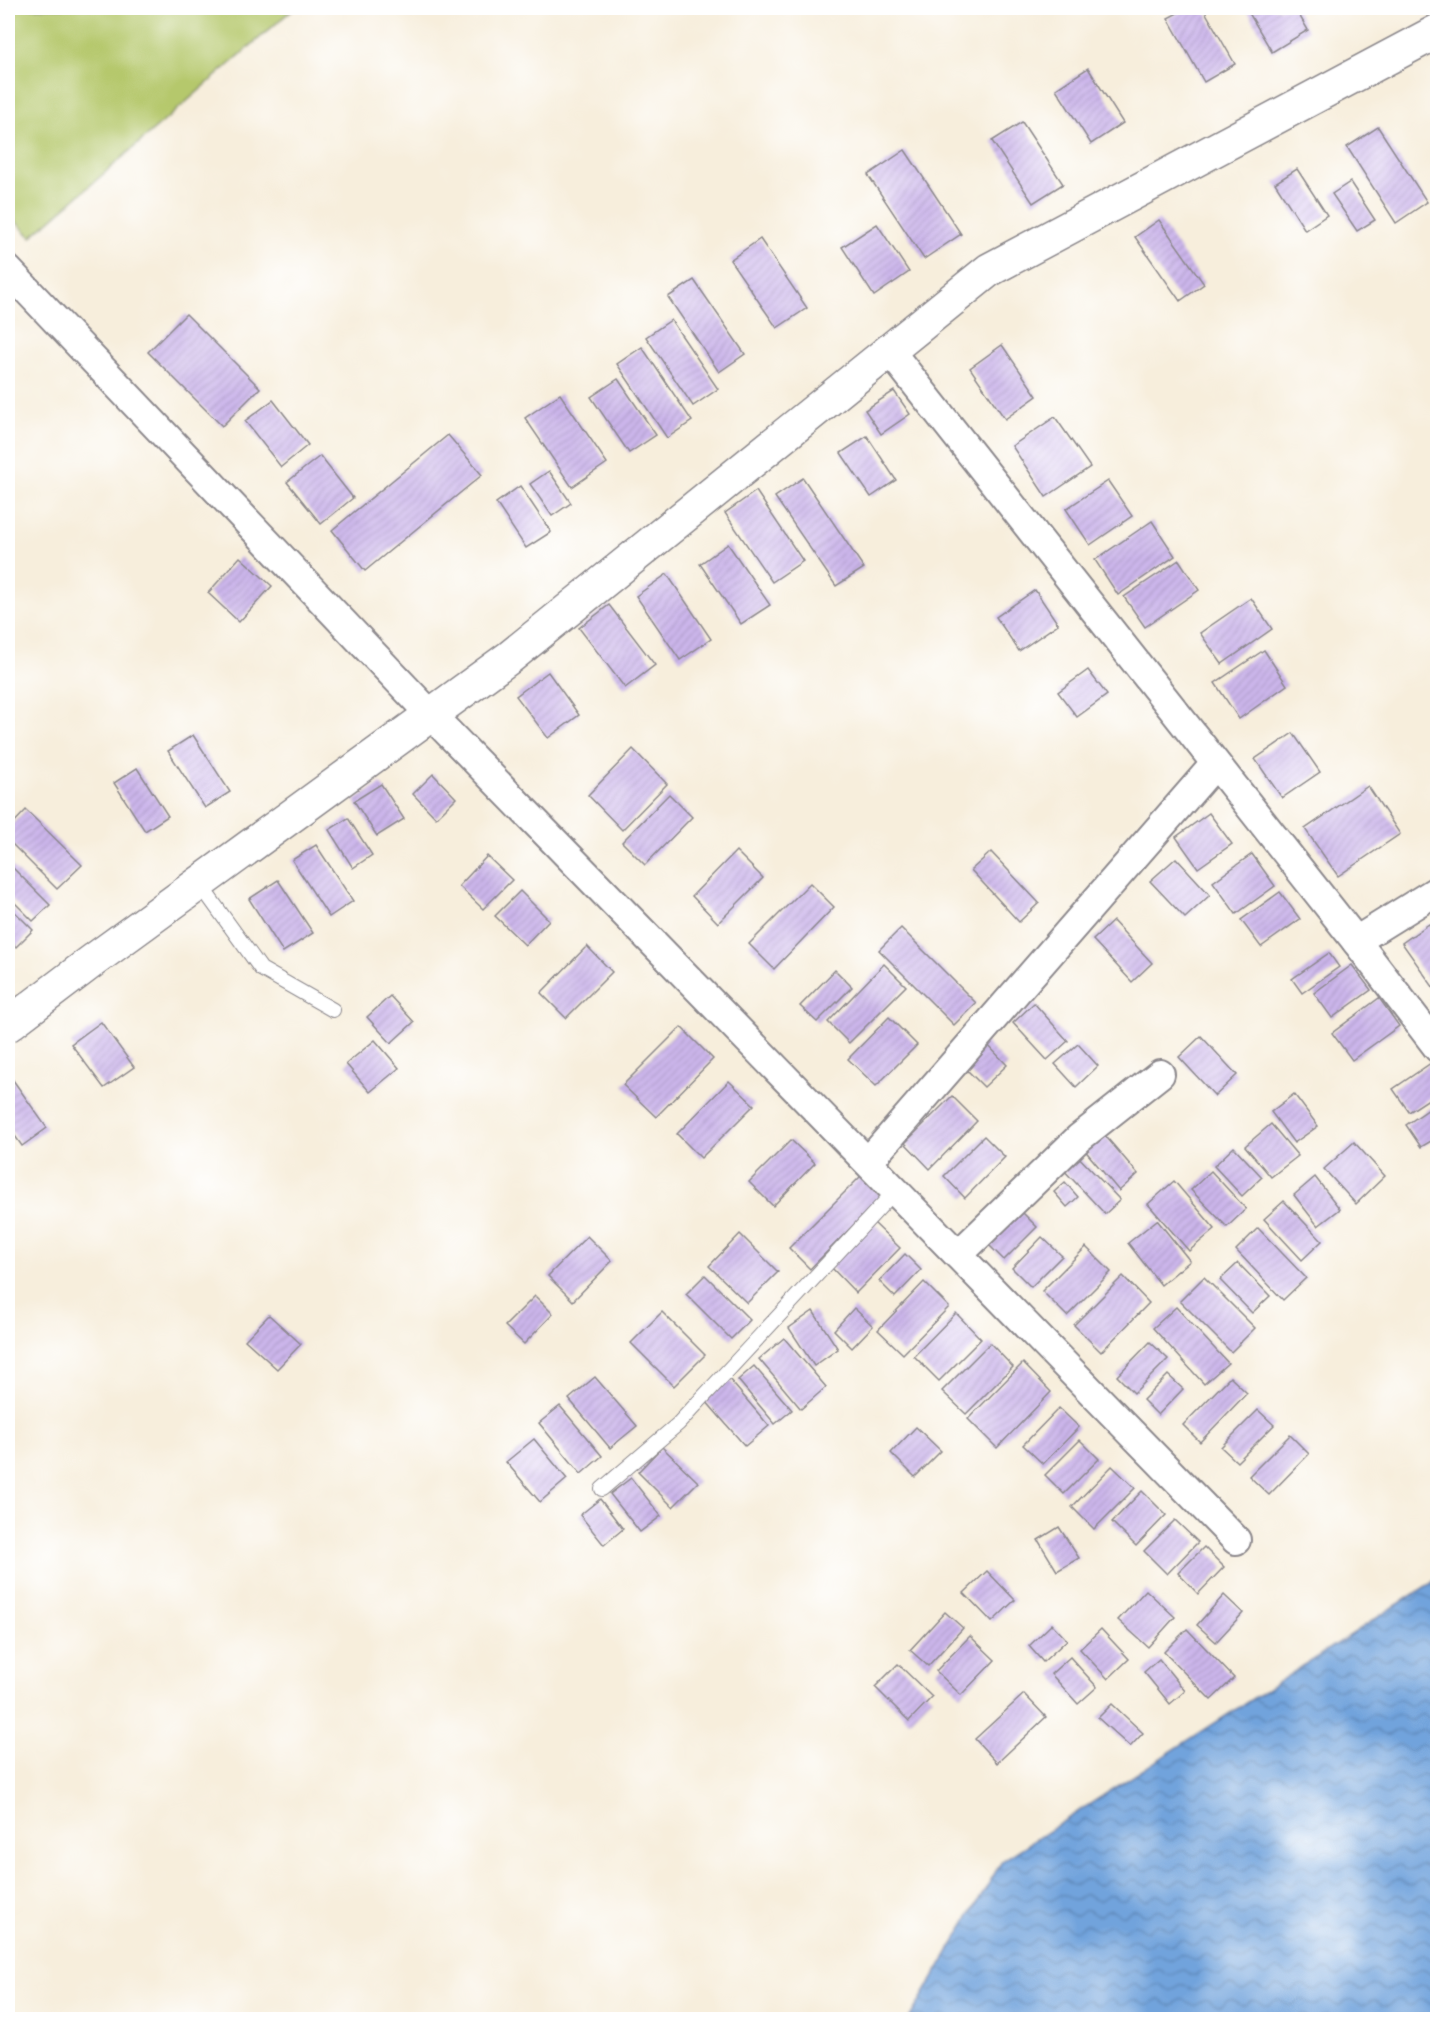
<svg xmlns="http://www.w3.org/2000/svg" width="1445" height="2027" viewBox="0 0 1445 2027" font-family="Sriracha,sans-serif">
	<defs>
		<pattern id="water-waves" width="16" height="10" patternUnits="userSpaceOnUse" patternTransform="scale(1.5)"><rect width="16" height="10" fill="#71a3dc"/><path d="M0 5q4-4 8 0t8 0" fill="none" stroke="#5c84b4"/></pattern>
		<pattern id="building-hatch" width="6" height="6" patternUnits="userSpaceOnUse" patternTransform="scale(1.5)"><rect width="6" height="6" fill="#ccb6eb"/><path d="M-1 1l2-2M0 6l6-6M5 7l2-2" fill="none" stroke="#af9cca"/></pattern>
	</defs>
	<rect width="100%" height="100%" fill="#fff"/>
	<filter id="ink" filterUnits="userSpaceOnUse"><feTurbulence type="fractalNoise" baseFrequency=".0167" numOctaves="2"/><feDisplacementMap in="SourceGraphic" scale="12" xChannelSelector="R" yChannelSelector="G"/><feConvolveMatrix kernelMatrix="1 2 1 2 8 2 1 2 1" color-interpolation-filters="sRGB"/></filter>
	<filter id="wash" filterUnits="userSpaceOnUse"><feTurbulence type="fractalNoise" baseFrequency=".008" numOctaves="4" result="noise"/><feDisplacementMap in="SourceGraphic" scale="24" xChannelSelector="R" yChannelSelector="G"/><feGaussianBlur stdDeviation="1.35" result="paint"/><feColorMatrix in="noise" values="0 0 0 0 0 0 0 0 0 0 0 0 0 0 0 0 0 1.4 0 .05"/><feComposite in="paint" operator="in"/></filter>
	<g filter="url(#wash)">
		<rect width="100%" height="100%" fill="#f7eedc"/>
		<!-- pitch -->
		<path fill="#b5c86c" stroke="#6c7554" stroke-width="1.5" d="M8,8H294L31,237L8,214Z"/>
		<!-- water -->
		<path fill="url(#water-waves)" stroke="#4a628c" stroke-width="1.5" d="M1437,1579V2019H909L1002,1861Z"/>
		<g id="blocks">
			<!-- building -->
			<g fill="url(#building-hatch)">
				<path d="M1187,8H1203L1235,64L1204,82L1168,18Z"/>
				<path d="M1246,8H1295L1308,30L1272,52Z"/>
				<path d="M1088,68L1123,123L1091,144L1056,89Z"/>
				<path d="M1022,122L1063,184L1033,203L992,141Z"/>
				<path d="M1378,127L1427,202L1396,223L1347,147Z"/>
				<path d="M905,150L961,234L924,259L868,175Z"/>
				<path d="M1297,169L1327,215L1305,230L1275,183Z"/>
				<path d="M1350,182L1375,220L1357,231L1332,194Z"/>
				<path d="M1159,220L1204,284L1180,301L1135,237Z"/>
				<path d="M877,224L909,272L874,296L842,247Z"/>
				<path d="M760,239L807,308L777,328L730,260Z"/>
				<path d="M694,280L745,354L719,372L668,297Z"/>
				<path d="M186,314L260,388L222,426L148,352Z"/>
				<path d="M671,320L718,389L693,406L646,337Z"/>
				<path d="M1002,345L1037,396L1005,419L970,368Z"/>
				<path d="M642,347L692,421L667,438L617,364Z"/>
				<path d="M618,379L656,435L629,453L591,397Z"/>
				<path d="M894,391L910,414L881,434L865,410Z"/>
				<path d="M560,394L607,463L572,487L525,418Z"/>
				<path d="M273,400L308,445L281,467L245,421Z"/>
				<path d="M1055,417L1090,467L1046,497L1012,446Z"/>
				<path d="M448,435L482,475L365,571L332,530Z"/>
				<path d="M867,436L896,480L871,497L841,453Z"/>
				<path d="M320,456L353,498L321,524L287,482Z"/>
				<path d="M549,471L571,503L552,516L530,484Z"/>
				<path d="M803,478L864,568L836,586L775,497Z"/>
				<path d="M1108,481L1132,516L1090,545L1066,509Z"/>
				<path d="M520,486L551,532L526,548L496,503Z"/>
				<path d="M756,491L803,561L772,582L725,513Z"/>
				<path d="M1152,521L1175,556L1118,595L1095,560Z"/>
				<path d="M728,544L770,605L741,624L700,564Z"/>
				<path d="M240,557L272,586L239,622L208,593Z"/>
				<path d="M1179,560L1199,590L1145,627L1124,597Z"/>
				<path d="M667,574L711,639L680,660L636,596Z"/>
				<path d="M1035,590L1058,624L1019,651L996,617Z"/>
				<path d="M1251,598L1272,629L1222,664L1200,633Z"/>
				<path d="M609,605L655,665L625,688L579,628Z"/>
				<path d="M1264,650L1287,685L1239,719L1215,683Z"/>
				<path d="M1088,670L1107,695L1077,717L1058,692Z"/>
				<path d="M548,672L579,715L548,738L516,696Z"/>
				<path d="M1293,733L1320,772L1282,798L1255,759Z"/>
				<path d="M193,735L230,792L205,808L168,751Z"/>
				<path d="M633,749L667,784L622,830L588,795Z"/>
				<path d="M137,768L168,816L145,831L114,783Z"/>
				<path d="M433,774L456,798L436,818L413,794Z"/>
				<path d="M381,784L404,819L377,836L354,801Z"/>
				<path d="M1368,786L1400,834L1338,876L1305,829Z"/>
				<path d="M669,794L692,817L645,865L622,842Z"/>
				<path d="M26,810L82,865L57,889L8,840V829Z"/>
				<path d="M1209,813L1232,844L1198,868L1176,837Z"/>
				<path d="M348,818L372,855L353,868L329,830Z"/>
				<path d="M316,845L353,901L329,917L292,860Z"/>
				<path d="M736,851L763,878L718,923L692,896Z"/>
				<path d="M991,852L1039,903L1019,922L971,870Z"/>
				<path d="M1252,854L1275,886L1236,914L1213,882Z"/>
				<path d="M487,856L512,880L483,909L459,886Z"/>
				<path d="M1176,858L1210,895L1185,918L1150,881Z"/>
				<path d="M8,863L50,905L33,921L8,896Z"/>
				<path d="M278,880L313,933L283,952L249,899Z"/>
				<path d="M810,883L834,907L774,969L749,944Z"/>
				<path d="M520,891L549,920L525,945L495,916Z"/>
				<path d="M1280,892L1300,919L1261,947L1241,920Z"/>
				<path d="M8,905L33,930L16,947L8,939Z"/>
				<path d="M1113,921L1152,963L1132,982L1093,940Z"/>
				<path d="M1429,924L1438,936V994L1402,943Z"/>
				<path d="M901,928L976,1003L954,1025L879,950Z"/>
				<path d="M587,946L612,972L566,1018L541,993Z"/>
				<path d="M1329,953L1339,967L1302,993L1292,979Z"/>
				<path d="M884,964L906,986L849,1043L828,1022Z"/>
				<path d="M1352,965L1371,990L1332,1018L1314,993Z"/>
				<path d="M835,970L852,987L817,1022L800,1006Z"/>
				<path d="M390,996L414,1022L391,1043L367,1017Z"/>
				<path d="M1379,998L1399,1026L1352,1060L1332,1033Z"/>
				<path d="M1034,1003L1068,1041L1047,1060L1013,1023Z"/>
				<path d="M889,1017L917,1045L876,1086L848,1059Z"/>
				<path d="M101,1022L134,1067L104,1088L71,1044Z"/>
				<path d="M681,1027L713,1059L656,1117L623,1085Z"/>
				<path d="M1201,1036L1237,1075L1215,1096L1179,1057Z"/>
				<path d="M375,1040L399,1068L370,1092L346,1064Z"/>
				<path d="M984,1041L1007,1065L984,1087L961,1064Z"/>
				<path d="M1078,1044L1098,1066L1076,1087L1055,1064Z"/>
				<path d="M1434,1061L1438,1065V1093L1409,1112L1393,1089Z"/>
				<path d="M8,1073L47,1128L22,1146L8,1126Z"/>
				<path d="M729,1081L754,1105L701,1158L677,1134Z"/>
				<path d="M1294,1094L1318,1126L1294,1143L1271,1112Z"/>
				<path d="M952,1096L977,1121L930,1169L905,1143Z"/>
				<path d="M1438,1103V1137L1421,1147L1406,1125Z"/>
				<path d="M1271,1124L1298,1156L1271,1177L1245,1146Z"/>
				<path d="M1102,1132L1138,1174L1119,1191L1083,1148Z"/>
				<path d="M984,1136L1005,1157L965,1198L944,1176Z"/>
				<path d="M791,1140L815,1163L773,1206L749,1182Z"/>
				<path d="M1354,1142L1385,1176L1356,1204L1324,1169Z"/>
				<path d="M1234,1147L1262,1177L1242,1196L1214,1166Z"/>
				<path d="M1074,1152L1120,1200L1105,1214L1060,1166Z"/>
				<path d="M1211,1171L1246,1209L1227,1227L1191,1190Z"/>
				<path d="M861,1176L882,1196L810,1269L789,1248Z"/>
				<path d="M1315,1177L1340,1209L1318,1226L1294,1195Z"/>
				<path d="M1174,1181L1215,1229L1189,1251L1148,1204Z"/>
				<path d="M1065,1182L1078,1197L1067,1207L1054,1192Z"/>
				<path d="M1284,1201L1322,1241L1302,1260L1264,1219Z"/>
				<path d="M1016,1206L1037,1227L1004,1260L983,1239Z"/>
				<path d="M1157,1220L1190,1261L1161,1285L1128,1243Z"/>
				<path d="M873,1222L900,1248L856,1293L830,1266Z"/>
				<path d="M1258,1228L1306,1278L1283,1300L1236,1250Z"/>
				<path d="M740,1234L778,1272L747,1303L709,1266Z"/>
				<path d="M587,1236L612,1261L573,1301L548,1276Z"/>
				<path d="M1042,1237L1062,1256L1031,1287L1012,1268Z"/>
				<path d="M1086,1247L1111,1272L1067,1316L1042,1291Z"/>
				<path d="M905,1254L921,1270L895,1297L879,1281Z"/>
				<path d="M1238,1263L1270,1296L1252,1313L1220,1280Z"/>
				<path d="M705,1275L750,1320L731,1339L686,1294Z"/>
				<path d="M1123,1276L1149,1303L1101,1352L1074,1325Z"/>
				<path d="M1204,1277L1255,1328L1231,1352L1180,1301Z"/>
				<path d="M924,1282L949,1307L903,1354L878,1330Z"/>
				<path d="M535,1296L553,1314L524,1344L505,1326Z"/>
				<path d="M1176,1307L1228,1363L1204,1384L1153,1328Z"/>
				<path d="M854,1308L873,1326L852,1348L834,1330Z"/>
				<path d="M813,1311L838,1349L814,1366L789,1328Z"/>
				<path d="M662,1312L705,1355L674,1386L631,1343Z"/>
				<path d="M956,1313L981,1339L939,1381L914,1356Z"/>
				<path d="M269,1315L301,1344L277,1369L245,1340Z"/>
				<path d="M784,1338L826,1387L801,1409L759,1359Z"/>
				<path d="M1150,1342L1168,1359L1134,1393L1117,1376Z"/>
				<path d="M990,1343L1013,1367L966,1414L942,1391Z"/>
				<path d="M1023,1363L1051,1392L997,1448L968,1419Z"/>
				<path d="M754,1366L792,1410L775,1424L738,1380Z"/>
				<path d="M1168,1375L1183,1389L1158,1415L1143,1400Z"/>
				<path d="M595,1377L637,1426L610,1448L569,1399Z"/>
				<path d="M1230,1377L1247,1393L1200,1442L1183,1425Z"/>
				<path d="M729,1379L769,1426L745,1446L705,1400Z"/>
				<path d="M560,1406L602,1456L581,1474L539,1423Z"/>
				<path d="M1059,1408L1079,1427L1043,1464L1023,1445Z"/>
				<path d="M1258,1410L1274,1425L1237,1462L1221,1447Z"/>
				<path d="M916,1427L941,1451L915,1477L891,1453Z"/>
				<path d="M1290,1435L1309,1454L1269,1495L1249,1476Z"/>
				<path d="M534,1439L567,1479L540,1502L506,1462Z"/>
				<path d="M1080,1440L1099,1459L1064,1494L1045,1475Z"/>
				<path d="M662,1447L698,1482L673,1507L638,1472Z"/>
				<path d="M1112,1466L1135,1488L1094,1529L1072,1507Z"/>
				<path d="M631,1478L661,1516L640,1532L610,1494Z"/>
				<path d="M1142,1491L1166,1515L1136,1546L1112,1522Z"/>
				<path d="M600,1499L623,1529L604,1545L580,1515Z"/>
				<path d="M1175,1520L1198,1542L1167,1574L1144,1551Z"/>
				<path d="M1059,1527L1079,1558L1057,1571L1038,1540Z"/>
				<path d="M1204,1547L1224,1567L1198,1594L1178,1573Z"/>
				<path d="M987,1571L1015,1600L992,1622L964,1593Z"/>
				<path d="M1146,1590L1175,1617L1148,1647L1118,1620Z"/>
				<path d="M1224,1595L1243,1613L1216,1642L1197,1625Z"/>
				<path d="M945,1612L963,1628L928,1666L910,1650Z"/>
				<path d="M1052,1624L1067,1640L1043,1662L1029,1646Z"/>
				<path d="M1101,1629L1129,1659L1108,1679L1080,1649Z"/>
				<path d="M1187,1629L1234,1678L1211,1700L1164,1652Z"/>
				<path d="M970,1636L995,1660L961,1695L936,1671Z"/>
				<path d="M1070,1657L1097,1687L1078,1704L1051,1674Z"/>
				<path d="M1159,1659L1185,1691L1170,1704L1144,1672Z"/>
				<path d="M898,1664L932,1697L909,1721L875,1687Z"/>
				<path d="M1024,1694L1046,1717L997,1763L975,1739Z"/>
				<path d="M1112,1704L1143,1733L1130,1747L1098,1718Z"/>
			</g>
		</g>
	</g>
	<g filter="url(#ink)">
		<use href="#blocks" fill-opacity="0" stroke="#8c888c" stroke-width="1.5"/>
		<g fill="none" stroke-linecap="round" stroke-linejoin="round">
			<defs>
				<g id="service">
					<path d="M199,883L261,969L333,1010"/>
					<path d="M602,1489L678,1424L895,1191"/>
				</g>
				<g id="minor">
					<path d="M8,270L431,715L1236,1540"/>
					<path d="M889,350L1356,941L1438,1048"/>
					<path d="M1356,941L1438,890"/>
					<path d="M868,1162L1215,764"/>
					<path d="M958,1255L1079,1138L1160,1074"/>
				</g>
				<path id="tertiary" d="M8,1025L91,962L510,657L989,270L1438,31"/>
			</defs>
			<!-- service casing -->
			<use href="#service" stroke="#8c888c" stroke-width="16"/>
			<!-- minor casing -->
			<use href="#minor" stroke="#8c888c" stroke-width="32"/>
			<!-- tertiary casing -->
			<use href="#tertiary" stroke="#8c888c" stroke-width="36"/>
			<!-- service -->
			<use href="#service" stroke="#fff" stroke-width="14"/>
			<!-- minor -->
			<use href="#minor" stroke="#fff" stroke-width="28"/>
			<!-- tertiary -->
			<use href="#tertiary" stroke="#fff" stroke-width="33"/>
		</g>
	</g>
	<!-- margin -->
	<rect width="1445" height="2027" fill="none" stroke="#fff" stroke-width="30"/>
</svg>
